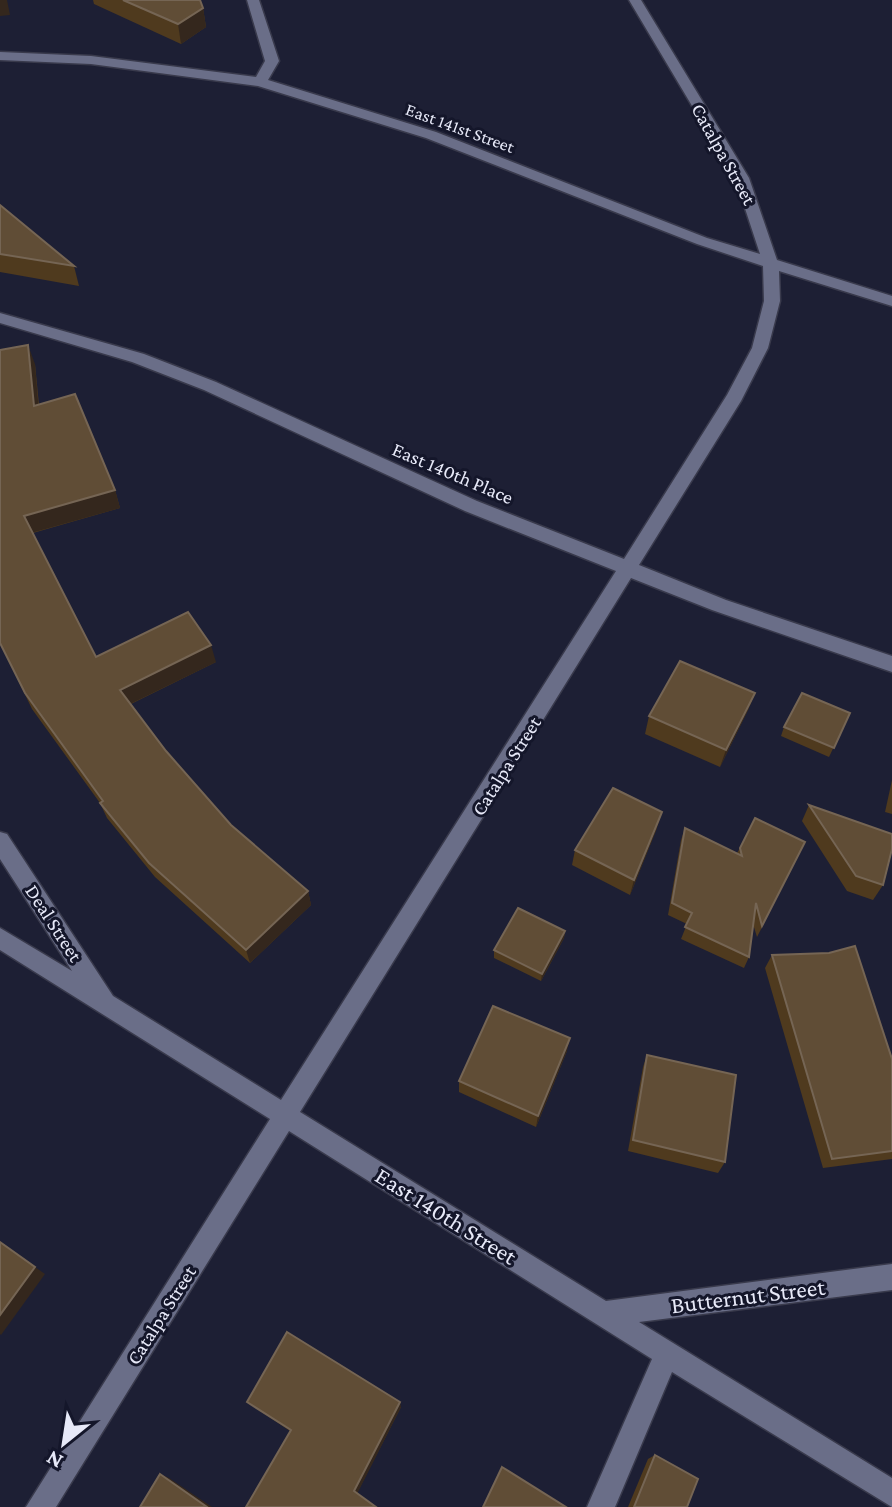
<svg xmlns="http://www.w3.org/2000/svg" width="892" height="1507" viewBox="0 0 892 1507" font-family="'Crimson Pro',serif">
	<rect width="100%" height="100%" fill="#1d1f34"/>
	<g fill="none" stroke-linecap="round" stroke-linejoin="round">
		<defs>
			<path id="minor" d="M247,0H259L279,61L268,80L436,132L707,238L760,254L735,178L629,0H641L749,178L777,260L892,296V306L779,271L780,301L768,348L741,401L639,565L726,600L892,656V672L712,610L631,578L300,1112L606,1301L892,1264V1290L639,1322L892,1478V1507L672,1372L615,1507H587L652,1359L289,1131L56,1507H26L270,1119L0,950V928L72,971L0,859V832L7,834L113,996L281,1100L616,571L465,511L204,390L132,362L0,323V313L144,354L216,382L477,501L624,559L727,395L752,348L764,301L763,266L697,244L426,138L258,86L91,64L0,60V52L91,56L256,77L265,61Z"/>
		</defs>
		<!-- minor casing -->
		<use href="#minor" stroke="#393a4c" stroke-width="3"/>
		<!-- minor -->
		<use href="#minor" fill="#6a6e88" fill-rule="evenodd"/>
	</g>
	<!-- wall -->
	<g fill="#4f3a1e">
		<path d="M93,0H200L203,8L206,27L181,44L94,4Z"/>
		<path d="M0,205L74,266L79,286L0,272Z"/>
		<path d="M35,364L39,405L115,490L120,508L33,533L96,657L216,662L131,704L166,751L231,825L308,891L311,905L250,963L155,877L107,818L100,803L32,709L0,643Z"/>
		<path d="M755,693L748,710L720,767L645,734L649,716Z"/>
		<path d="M850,713L829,757L781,736L784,727Z"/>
		<path d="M892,780V814L885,812Z"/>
		<path d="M809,805L883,885L873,900L847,891L802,821Z"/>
		<path d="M657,828L630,895L572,865L575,850Z"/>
		<path d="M685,828L737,853L740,848L805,842L757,937L753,924L749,957L744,968L681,939L687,924L668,915L681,840Z"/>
		<path d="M565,931L564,938L541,981L494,958V950Z"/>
		<path d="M772,955L892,1059V1159L823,1168L765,968Z"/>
		<path d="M567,1051L536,1127L459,1092V1081Z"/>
		<path d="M647,1055L725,1162L718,1173L628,1151L643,1067Z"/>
		<path d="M247,1402L401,1407L357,1493L246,1507L290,1431Z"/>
		<path d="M655,1455L687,1507H628L648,1459Z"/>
	</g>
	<!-- shaded-wall -->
	<g fill="#34271d">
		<path d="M0,0H7L10,15L0,16Z"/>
		<path d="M203,8L206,27L181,44L178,24Z"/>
		<path d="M28,345L35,364L40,425L34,406Z"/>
		<path d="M115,490L120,508L31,533L24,516Z"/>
		<path d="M211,645L216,662L126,706L120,690Z"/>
		<path d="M755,693L748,710L720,767L726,750Z"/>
		<path d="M662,812L657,828L630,895L634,880Z"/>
		<path d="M308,891L311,905L250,963L246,950Z"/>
		<path d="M565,931L564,938L541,981L542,974Z"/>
		<path d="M570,1038L567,1051L536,1127L538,1116Z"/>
		<path d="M35,1267L45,1274L1,1335L0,1334V1315Z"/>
		<path d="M400,1402L401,1407L357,1494L354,1491Z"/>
		<path d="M160,1474L169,1478L212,1507H207Z"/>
	</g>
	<!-- building -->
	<g fill="#604d36" stroke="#756554" stroke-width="2">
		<path d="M123,0H200L203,8L178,24Z"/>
		<path d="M0,205L74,266L0,254Z"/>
		<path d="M28,345L34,406L75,394L115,490L24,516L96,657L188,612L211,645L120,690L166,751L231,825L308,891L246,950L149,863L100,803L103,801L25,693L0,643V350Z"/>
		<path d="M680,661L755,693L726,750L649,716Z"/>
		<path d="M802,693L850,713L834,748L784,727Z"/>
		<path d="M613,788L662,812L634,880L575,850Z"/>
		<path d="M809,805L892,834V849L883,885L856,876Z"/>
		<path d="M755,818L805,842L762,926L756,903L749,957L685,927L692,913L672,903L685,828L742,856L740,848Z"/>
		<path d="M518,908L565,931L542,974L494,950Z"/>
		<path d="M855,946L892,1059V1151L832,1159L772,955L829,953Z"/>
		<path d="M493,1006L570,1038L538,1116L459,1081Z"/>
		<path d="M647,1055L736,1075L725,1162L633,1140Z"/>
		<path d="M0,1242L35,1267L0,1315Z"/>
		<path d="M287,1332L400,1402L354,1491L376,1507H246L291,1430L247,1402Z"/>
		<path d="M655,1455L698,1479L687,1507H634Z"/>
		<path d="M502,1467L566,1507H483Z"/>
		<path d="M160,1474L207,1507H140Z"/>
	</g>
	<g text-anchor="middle" stroke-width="6" stroke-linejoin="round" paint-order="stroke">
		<!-- far-street labels -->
		<g font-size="18" fill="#e7e9f8" stroke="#14162a">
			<text transform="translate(460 128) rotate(20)" y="6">East 141st Street</text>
		</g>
		<!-- street labels -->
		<g font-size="20" fill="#e7e9f8" stroke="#14162a">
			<text transform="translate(724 154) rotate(61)" y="7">Catalpa Street</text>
			<text transform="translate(453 473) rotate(23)" y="7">East 140th Place</text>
			<text transform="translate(506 766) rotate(-58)" y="7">Catalpa Street</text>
			<text transform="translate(54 923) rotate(57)" y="7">Deal Street</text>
			<text transform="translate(161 1315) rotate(-58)" y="7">Catalpa Street</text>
		</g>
		<!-- near-street labels -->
		<g font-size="24" fill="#e7e9f8" stroke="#14162a">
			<text transform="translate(446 1216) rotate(32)" y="8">East 140th Street</text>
			<text transform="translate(748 1296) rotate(-7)" y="8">Butternut Street</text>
		</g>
	</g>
	<!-- north arrow -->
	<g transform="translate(64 1443) rotate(210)" stroke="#14162a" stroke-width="6" paint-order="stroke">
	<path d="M0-6L14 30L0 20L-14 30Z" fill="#e7e9f8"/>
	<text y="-12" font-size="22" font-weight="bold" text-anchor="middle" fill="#e7e9f8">N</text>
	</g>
</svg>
